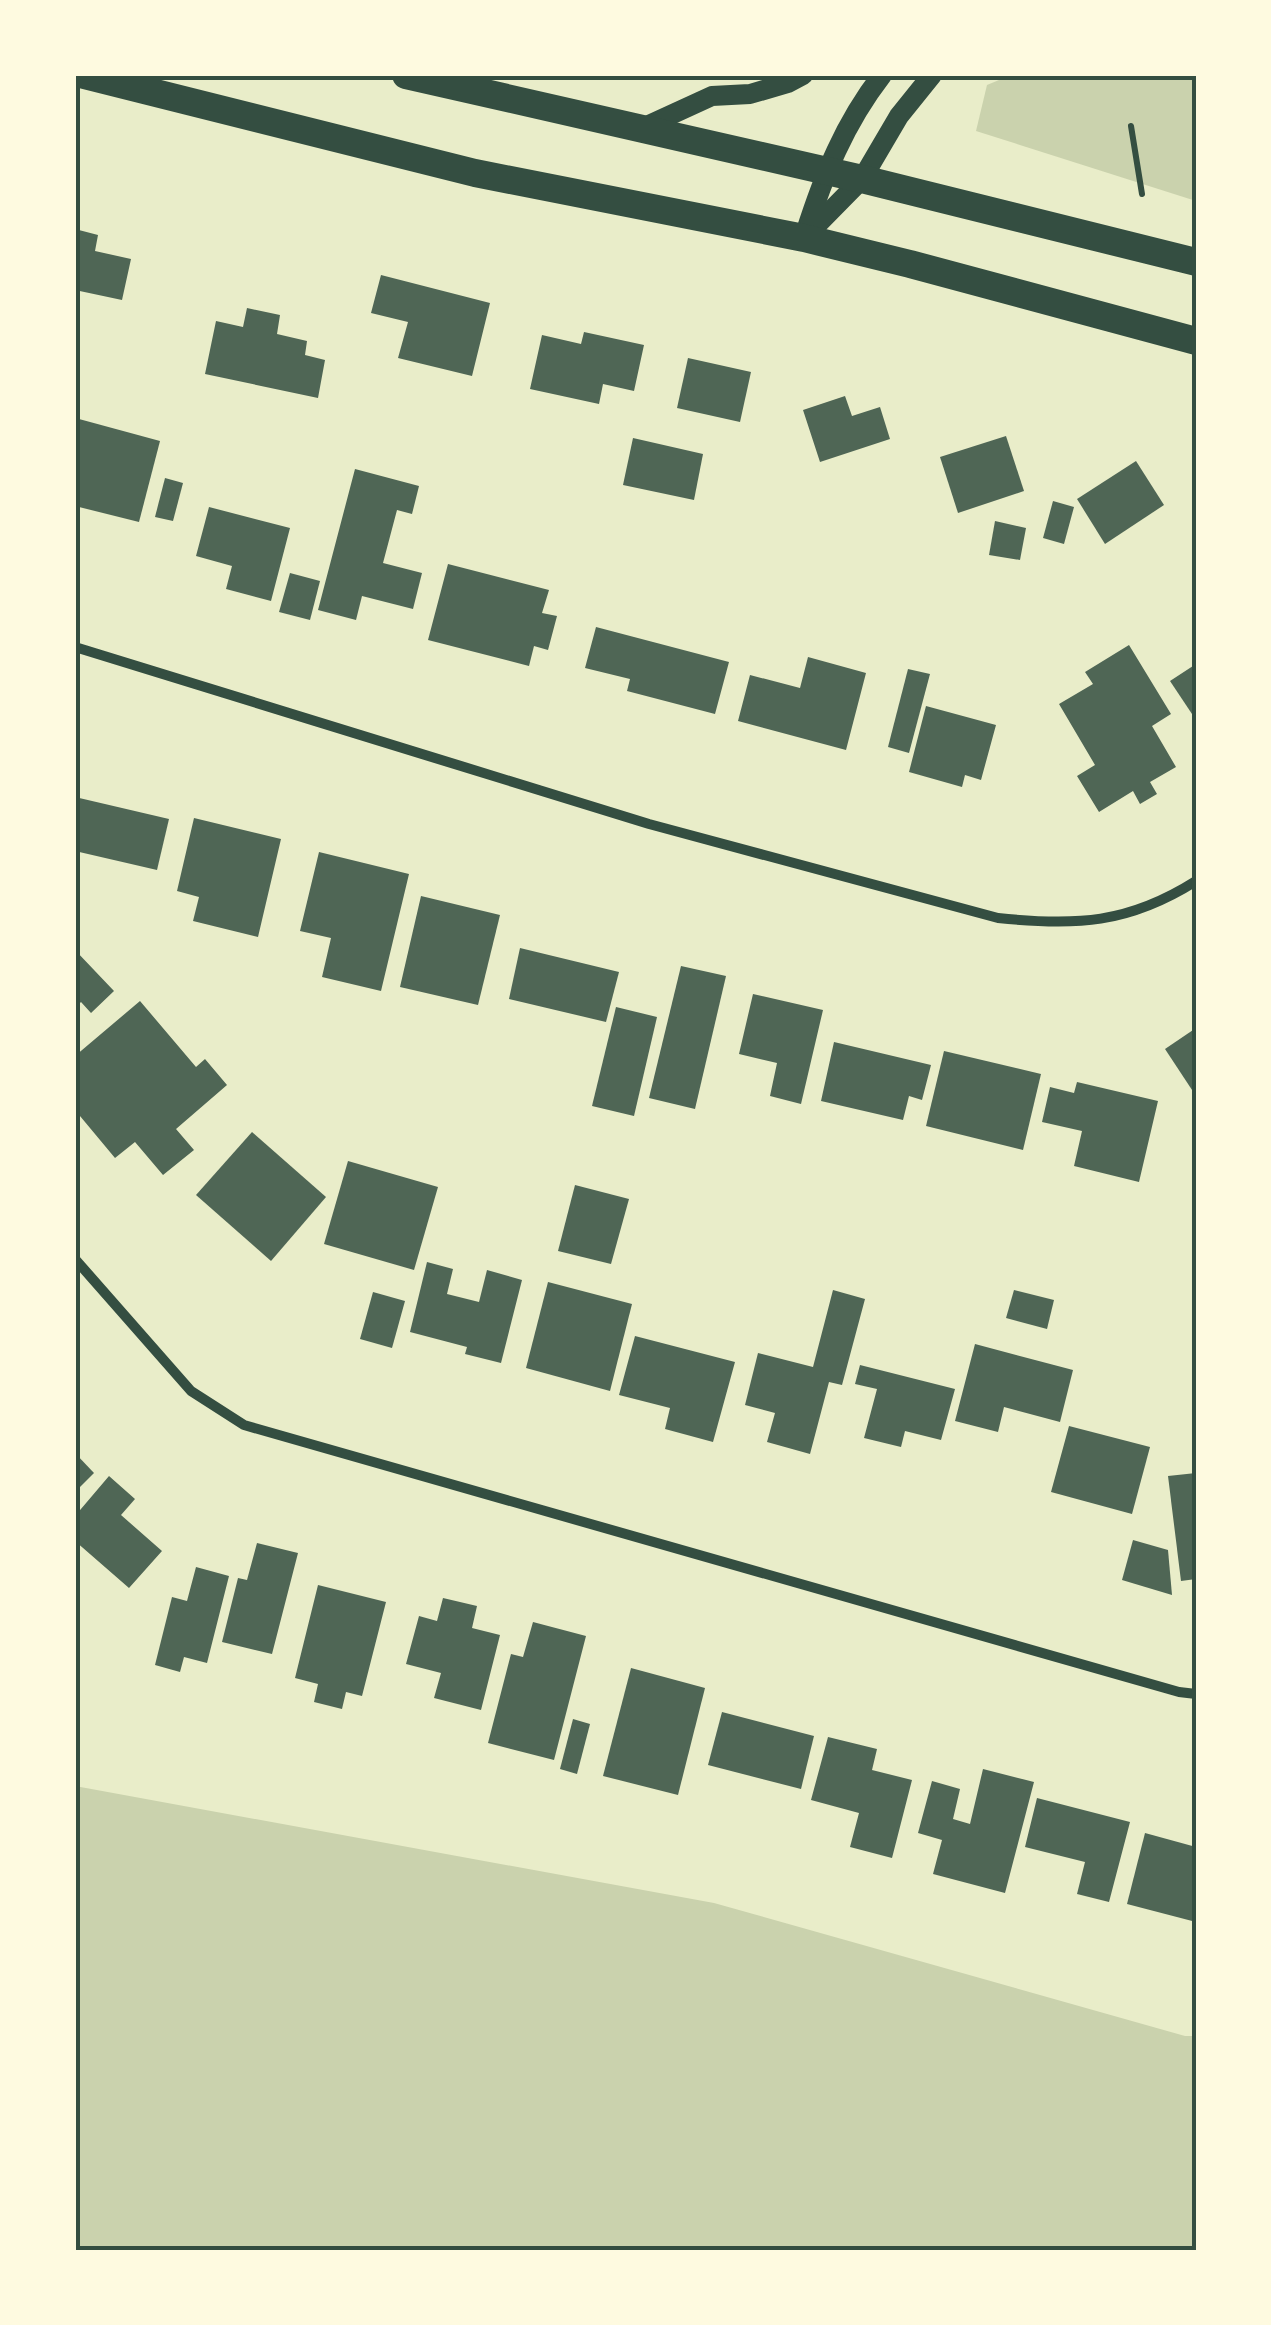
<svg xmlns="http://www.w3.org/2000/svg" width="1271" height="2325" viewBox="0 0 1271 2325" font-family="'Archivo Narrow',sans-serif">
	<rect width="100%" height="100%" fill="#e9edc9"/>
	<!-- green -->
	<g fill="#cad2ad">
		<path d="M1011,75H1196V201L976,131L987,85Z"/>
		<path d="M75,1786L714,1903L1185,2036H1196V2250H75Z"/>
	</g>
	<!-- building -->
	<g fill="#4f6655">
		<path d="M75,229L98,235L95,251L131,259L122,300L75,290Z"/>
		<path d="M381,275L490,303L472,376L398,358L408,322L371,313Z"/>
		<path d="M247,308L280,315L277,334L307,341L305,355L325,360L318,398L205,374L216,321L243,327Z"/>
		<path d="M584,332L644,345L634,391L603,384L599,404L530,389L542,335L581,344Z"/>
		<path d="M688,358L751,372L740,422L677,408Z"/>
		<path d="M845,396L852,416L880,407L890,439L820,462L803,410Z"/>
		<path d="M79,419L160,441L139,522L75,506V434Z"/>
		<path d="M1006,436L1024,491L958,513L940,457Z"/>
		<path d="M633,438L703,454L694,500L623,485Z"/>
		<path d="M1136,461L1164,505L1105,544L1077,499Z"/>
		<path d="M355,469L419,486L412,514L397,510L383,563L422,573L413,609L362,596L356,620L318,610Z"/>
		<path d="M165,478L183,483L173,521L155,517Z"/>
		<path d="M1053,501L1074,507L1064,544L1043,538Z"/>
		<path d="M209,507L290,528L271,601L226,589L232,566L196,556Z"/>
		<path d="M995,521L1026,528L1020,560L989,555Z"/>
		<path d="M448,564L549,590L542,613L557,616L548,650L534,646L529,666L428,640Z"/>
		<path d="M290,573L320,581L310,620L279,612Z"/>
		<path d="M596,627L729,662L715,714L627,691L630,679L585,668Z"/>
		<path d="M1129,645L1171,714L1152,726L1176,767L1150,782L1157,794L1140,804L1133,791L1099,812L1077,776L1095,765L1059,704L1093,684L1085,672Z"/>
		<path d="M808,657L866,673L846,750L738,721L750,675L800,688Z"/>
		<path d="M1196,664V720L1170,681Z"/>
		<path d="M908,669L930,674L909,753L888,747Z"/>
		<path d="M926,706L996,725L981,780L965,775L962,787L909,772Z"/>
		<path d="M75,797L169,819L157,870L75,851Z"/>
		<path d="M194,818L281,839L258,937L193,921L199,897L177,891Z"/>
		<path d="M319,852L409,874L381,991L322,977L331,938L300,931Z"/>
		<path d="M421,896L500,915L478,1005L400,987Z"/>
		<path d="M520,948L619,972L606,1022L509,999Z"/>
		<path d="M75,950L114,991L91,1013L81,1002L75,1008Z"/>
		<path d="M681,966L726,976L695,1109L649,1098Z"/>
		<path d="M753,994L823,1010L801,1104L770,1096L777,1063L739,1054Z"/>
		<path d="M140,1001L196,1067L205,1059L227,1085L176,1129L194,1150L163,1175L135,1142L115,1158L75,1110V1056Z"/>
		<path d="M616,1007L657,1017L634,1116L592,1106Z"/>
		<path d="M1196,1028V1096L1165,1049Z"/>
		<path d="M834,1042L931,1065L922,1100L909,1096L903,1120L821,1101Z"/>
		<path d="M944,1051L1041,1074L1023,1150L926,1126Z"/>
		<path d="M1077,1082L1158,1101L1139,1182L1074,1166L1082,1131L1042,1122L1050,1087L1074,1093Z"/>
		<path d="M252,1132L326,1197L271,1261L196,1195Z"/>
		<path d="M348,1161L438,1187L414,1270L324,1244Z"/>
		<path d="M575,1185L629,1199L611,1264L558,1251Z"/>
		<path d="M427,1262L453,1269L447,1294L479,1302L487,1270L522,1280L501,1363L465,1354L467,1347L410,1332Z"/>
		<path d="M548,1282L632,1304L610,1391L526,1368Z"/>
		<path d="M833,1290L865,1299L842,1385L829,1382L810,1454L767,1442L775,1413L745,1405L758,1353L813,1367Z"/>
		<path d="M1014,1290L1054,1300L1047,1329L1006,1318Z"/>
		<path d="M373,1292L405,1301L392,1348L360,1339Z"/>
		<path d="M635,1336L735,1362L713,1442L665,1429L670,1408L619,1395Z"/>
		<path d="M975,1344L1073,1370L1060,1422L1004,1407L998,1432L955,1421Z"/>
		<path d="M860,1365L955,1389L941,1440L905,1431L901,1447L864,1438L877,1389L855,1384Z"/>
		<path d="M1069,1426L1150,1447L1132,1514L1051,1492Z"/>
		<path d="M75,1453L94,1473L75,1492Z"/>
		<path d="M1196,1473V1579L1181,1581L1168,1476Z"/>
		<path d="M109,1476L135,1499L121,1515L162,1551L129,1588L75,1541V1516Z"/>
		<path d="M1133,1540L1168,1550L1172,1595L1122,1580Z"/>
		<path d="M257,1543L298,1553L272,1654L222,1642L238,1578L247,1580Z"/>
		<path d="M196,1567L229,1576L207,1663L184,1657L180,1672L155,1665L172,1597L187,1601Z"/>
		<path d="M318,1585L386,1602L362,1696L346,1692L342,1709L314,1702L318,1684L295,1678Z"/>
		<path d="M443,1598L477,1606L472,1628L500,1635L481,1710L434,1698L441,1673L406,1664L419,1616L437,1621Z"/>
		<path d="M533,1622L586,1636L554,1760L488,1743L511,1654L523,1657Z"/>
		<path d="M631,1668L705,1688L678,1795L603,1776Z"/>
		<path d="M722,1712L814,1736L801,1789L708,1765Z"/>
		<path d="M573,1719L590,1724L577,1774L560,1769Z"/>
		<path d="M828,1737L877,1749L872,1770L912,1780L892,1858L850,1847L859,1813L811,1800Z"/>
		<path d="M983,1769L1034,1782L1005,1893L933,1874L942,1840L918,1833L932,1781L960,1789L953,1819L970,1824Z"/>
		<path d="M1037,1798L1130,1822L1109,1902L1077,1894L1085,1862L1025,1847Z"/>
		<path d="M1145,1833L1196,1847V1922L1127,1904Z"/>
	</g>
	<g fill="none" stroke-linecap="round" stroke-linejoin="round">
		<!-- path -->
		<path stroke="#344e41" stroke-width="6" d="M1131,126L1142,194"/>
		<!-- minor -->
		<g stroke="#344e41" stroke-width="10">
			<path d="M75,647L649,824L998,918C1076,926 1128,924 1196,881"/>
			<path d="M75,1259L191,1391L244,1425L1179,1692L1196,1694"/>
		</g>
		<!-- secondary -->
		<g stroke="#344e41" stroke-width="20">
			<path d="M640,129L712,96L750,94L788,83L803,75"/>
			<path d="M805,234C824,175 844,124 882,75"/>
			<path d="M804,238L862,179L899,116L932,75"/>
		</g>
		<!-- trunk -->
		<g stroke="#344e41" stroke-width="28">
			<path d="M84,75L475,173L804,238L910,264L1196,341"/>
			<path d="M406,75L862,179L1196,262"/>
		</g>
	</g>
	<!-- border -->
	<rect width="1271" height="2325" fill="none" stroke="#fefae0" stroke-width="155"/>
	<rect x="78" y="78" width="1116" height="2170" fill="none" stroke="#344e41" stroke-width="4"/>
</svg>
